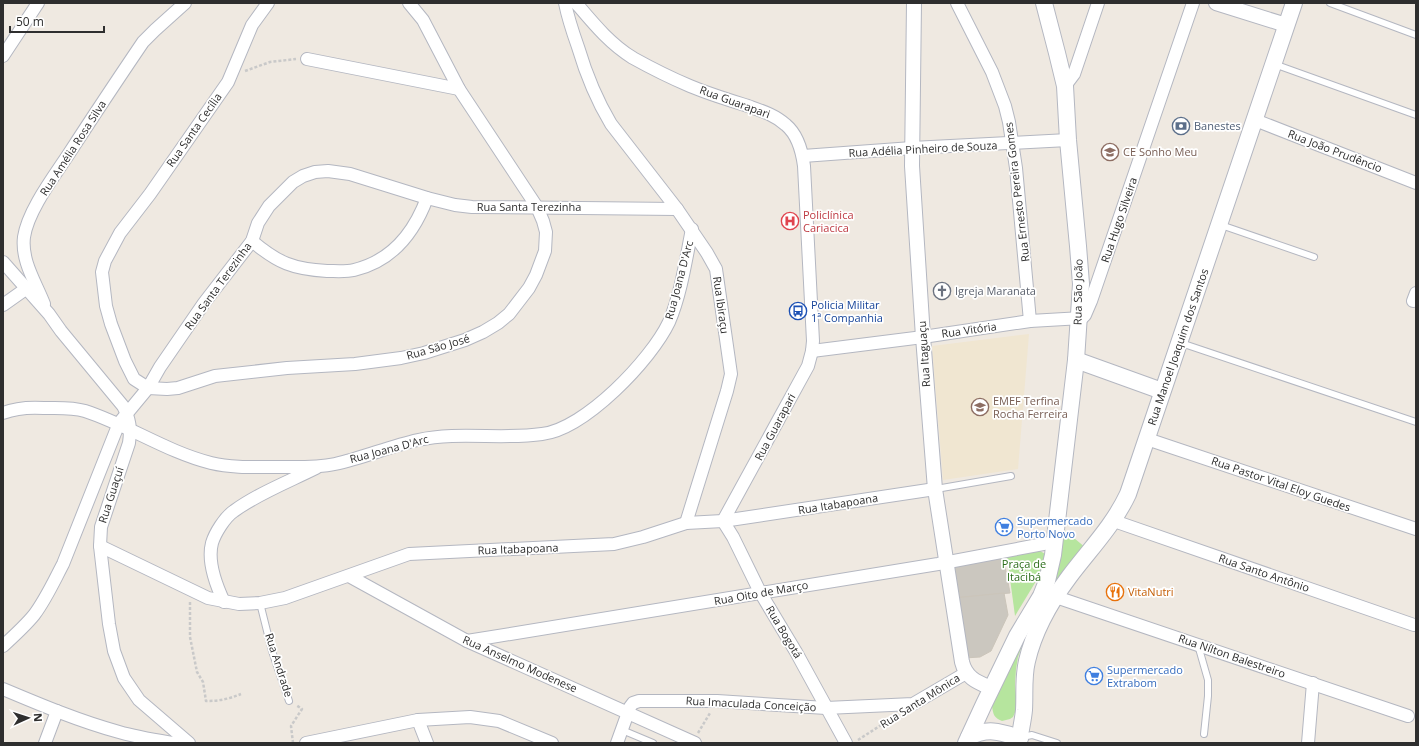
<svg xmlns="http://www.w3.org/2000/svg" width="1419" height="746" viewBox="0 0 1419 746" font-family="'Open Sans',sans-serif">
	<rect width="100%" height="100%" fill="#efe9e1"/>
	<!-- education -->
	<path fill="#f0e6d1" d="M1029,334L1018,469L943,480L932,346Z"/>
	<!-- green -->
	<g fill="#b6e59e">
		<path d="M1062,528L1086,548L1036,620L1022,646L1018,657L1016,669L1015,684L1017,708L1013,717L1010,719L1002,721C994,718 993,714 992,706Z"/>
		<path d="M1040,551L1047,555V563L1015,616L1007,556Z"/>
	</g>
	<!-- building -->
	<g fill="#cbc7bf" stroke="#cbc5ba">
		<path d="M1003,555L1010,593L954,598L949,562Z"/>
		<path d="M1004,593L1008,615L991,651L980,657L964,658L954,598Z"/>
	</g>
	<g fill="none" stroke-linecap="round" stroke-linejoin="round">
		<defs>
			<g id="service">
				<path d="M1330,3L1416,35"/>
				<path d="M1274,64L1416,115"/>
				<path d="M1221,225L1314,257"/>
				<path d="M1181,343L1416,422"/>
				<path d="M936,489L1011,476"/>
				<path d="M260,603L272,651L289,701"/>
				<path d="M1198,645L1208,680V696L1204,734"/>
				<path d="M622,730L653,743"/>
				<path d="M1022,737L1032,735L1057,743"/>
			</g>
			<g id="minor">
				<path d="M268,3L252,25L228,82L150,194L120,233L105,261L102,272L106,306L111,324L125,361L134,379L148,388L167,389L178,388L215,376L287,368L355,364L401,358L424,353L465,340L483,332L498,323L509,314L529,288L536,275L545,251L546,232L543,221L537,207L459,89L423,20L409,3"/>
				<path d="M565,3C568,18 573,33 578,47C586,74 596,99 611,124L677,209L707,253L716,269L731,374L727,391L686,523"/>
				<path d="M576,3C593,23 610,44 633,58C651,68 671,78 690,86C709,94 729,100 748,106C762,111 775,115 786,125C798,135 802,151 804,166L813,341L812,351L808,366L723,521L733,537L760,592L796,652L846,743"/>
				<path d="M957,3L992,72L1005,106L1009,122L1016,168L1030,321"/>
				<path d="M3,56L38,3"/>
				<path d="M307,59L459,89"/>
				<path d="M1065,86L1074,74L1098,3"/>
				<path d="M1255,120L1416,183"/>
				<path d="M803,156L912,148L1068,140"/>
				<path d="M252,241C278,263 293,269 327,271C335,271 346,272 354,270C392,261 414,233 427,198"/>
				<path d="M3,262L49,314L61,331L123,406C130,419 131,429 129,443L101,527L100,546L109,624L114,651L124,678L139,700L189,743"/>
				<path d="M1413,301L1416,293"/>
				<path d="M44,304C36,283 21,261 24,237C28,210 55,175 70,152C94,115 118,79 143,42L155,30L185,3"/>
				<path d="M3,305L27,288"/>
				<path d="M812,351L923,337L1030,321L1082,318L1085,315L1091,301L1193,3"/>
				<path d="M3,413C16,408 29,407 44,408C57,408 72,407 85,411C128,425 167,452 211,463C232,468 255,467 277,467C296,467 316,468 335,464C363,458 390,446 418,440C459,431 501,440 542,434C585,429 651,360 669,322C681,294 686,259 692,229"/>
				<path d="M1147,439L1416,529"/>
				<path d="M1114,521L1414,625"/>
				<path d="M100,546L208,598L239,604L260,603L285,598L409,554L614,544L643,537L686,523L723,521L935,489"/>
				<path d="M349,576L467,641L695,743"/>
				<path d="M1056,597L1408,716"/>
				<path d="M224,602C216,585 207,562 212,543C215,533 225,517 234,511C257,494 290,481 316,468"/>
				<path d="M467,641L938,564L1054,542"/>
				<path d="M3,646C14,636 25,626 34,615C46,599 54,581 63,564L119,423L148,388L160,367L204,303L252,241L258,223L269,206L293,182L303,176L315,172L328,171L350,174L427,198L455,205L472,207L677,209"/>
				<path d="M3,689C41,705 79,721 119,732C136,737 155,740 173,743"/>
				<path d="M418,720L427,743"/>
				<path d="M45,743L57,711"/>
				<path d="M306,743L418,720L470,717L499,721L552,743"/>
				<path d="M617,743L630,707L633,703L639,701H717L826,708L913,704L966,673"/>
				<path d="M1308,743L1313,683"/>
			</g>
			<g id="tertiary">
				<path d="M914,3L912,166L923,337L935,489L962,662C966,678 977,682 991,688"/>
				<path d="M1216,3L1286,25"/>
			</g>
			<g id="secondary">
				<path d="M1076,360L1162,391"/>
				<path d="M969,737C988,727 1001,732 1020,738"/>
				<path d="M966,743L984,704L1017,636L1041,596L1047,581L1053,555L1076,360L1081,284L1078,246L1068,140L1065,86L1057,53L1044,3"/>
				<path d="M1019,743C1020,732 1023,721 1024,710C1025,693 1023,677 1027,661C1034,631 1051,601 1069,577C1090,549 1113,526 1128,494L1294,3"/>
			</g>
		</defs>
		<!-- service casing -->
		<use href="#service" stroke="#b4b7c1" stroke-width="8"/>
		<!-- minor casing -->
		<use href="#minor" stroke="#b4b7c1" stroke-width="14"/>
		<!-- tertiary casing -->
		<use href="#tertiary" stroke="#b4b7c1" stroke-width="16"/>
		<!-- secondary casing -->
		<use href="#secondary" stroke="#b4b7c1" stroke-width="18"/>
		<!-- path -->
		<g stroke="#c9c9c9" stroke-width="2.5" stroke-dasharray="3 2" stroke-linecap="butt">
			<path d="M245,71L270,62L296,59"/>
			<path d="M190,602V637L197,672L203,682L206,701C219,701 229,699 241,694"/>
			<path d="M698,733L710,713"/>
			<path d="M858,740L892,718"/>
			<path d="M293,743L291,726L302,709L296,705"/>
		</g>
		<!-- service -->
		<use href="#service" stroke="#fff" stroke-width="6"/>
		<!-- minor -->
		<use href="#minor" stroke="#fff" stroke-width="12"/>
		<!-- tertiary -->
		<use href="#tertiary" stroke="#fff" stroke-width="14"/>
		<!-- secondary -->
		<use href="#secondary" stroke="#fff" stroke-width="16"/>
	</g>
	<!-- icons -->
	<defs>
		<symbol id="bank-ring" viewBox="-11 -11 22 22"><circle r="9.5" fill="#fff" stroke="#5c6f8a" stroke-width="1.5"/><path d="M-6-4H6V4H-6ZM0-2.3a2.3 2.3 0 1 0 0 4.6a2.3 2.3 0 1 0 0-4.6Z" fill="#5c6f8a"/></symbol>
		<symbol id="school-ring" viewBox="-11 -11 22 22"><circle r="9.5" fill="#fff" stroke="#8d6e63" stroke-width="1.5"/><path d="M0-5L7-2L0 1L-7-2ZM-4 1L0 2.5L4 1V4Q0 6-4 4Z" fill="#8d6e63"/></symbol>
		<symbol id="hospital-ring" viewBox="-11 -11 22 22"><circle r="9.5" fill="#fff" stroke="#e0444e" stroke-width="1.5"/><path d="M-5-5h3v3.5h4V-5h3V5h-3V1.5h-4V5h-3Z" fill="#e0444e"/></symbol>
		<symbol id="church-ring" viewBox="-11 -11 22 22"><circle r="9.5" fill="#fff" stroke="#6b7280" stroke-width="1.5"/><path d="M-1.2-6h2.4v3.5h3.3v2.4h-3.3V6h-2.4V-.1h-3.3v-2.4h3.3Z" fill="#6b7280"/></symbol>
		<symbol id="bus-ring" viewBox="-11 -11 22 22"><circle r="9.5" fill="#fff" stroke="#1a4fb4" stroke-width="1.5"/><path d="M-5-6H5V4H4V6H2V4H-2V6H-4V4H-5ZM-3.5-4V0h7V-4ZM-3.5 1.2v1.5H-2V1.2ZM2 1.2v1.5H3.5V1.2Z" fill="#1a4fb4"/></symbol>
		<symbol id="supermarket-ring" viewBox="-11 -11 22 22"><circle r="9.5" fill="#fff" stroke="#3f7fe0" stroke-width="1.5"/><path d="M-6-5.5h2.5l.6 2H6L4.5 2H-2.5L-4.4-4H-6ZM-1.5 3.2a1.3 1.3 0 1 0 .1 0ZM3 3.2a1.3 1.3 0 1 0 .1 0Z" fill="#3f7fe0"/></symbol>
		<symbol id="restaurant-ring" viewBox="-11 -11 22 22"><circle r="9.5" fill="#fff" stroke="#e8710a" stroke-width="1.5"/><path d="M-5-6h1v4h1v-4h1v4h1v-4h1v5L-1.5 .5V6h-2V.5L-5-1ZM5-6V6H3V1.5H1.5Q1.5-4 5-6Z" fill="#e8710a"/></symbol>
	</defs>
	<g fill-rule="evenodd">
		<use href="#bank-ring" x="1171" y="116" width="20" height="20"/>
		<use href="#school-ring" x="1100" y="142" width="20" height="20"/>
		<use href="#hospital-ring" x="780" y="211" width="20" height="20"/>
		<use href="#church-ring" x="932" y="281" width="20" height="20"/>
		<use href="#bus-ring" x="788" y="301" width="20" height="20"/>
		<use href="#school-ring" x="970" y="397" width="20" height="20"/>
		<use href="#supermarket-ring" x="994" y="517" width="20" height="20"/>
		<use href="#restaurant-ring" x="1105" y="582" width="20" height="20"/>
		<use href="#supermarket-ring" x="1084" y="666" width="20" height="20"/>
	</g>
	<g text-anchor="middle" stroke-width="3.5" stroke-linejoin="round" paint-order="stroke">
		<!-- street labels -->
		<g font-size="11" fill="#2e2e2e" stroke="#fff">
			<text transform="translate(735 102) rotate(20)" y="4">Rua Guarapari</text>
			<text transform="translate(194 130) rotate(-55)" y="4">Rua Santa Cecília</text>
			<text transform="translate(73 148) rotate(-57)" y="4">Rua Amélia Rosa Silva</text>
			<text transform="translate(923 149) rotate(-3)" y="4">Rua Adélia Pinheiro de Souza</text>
			<text transform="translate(1335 151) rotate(21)" y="4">Rua João Prudêncio</text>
			<text transform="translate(1017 192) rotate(-97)" y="4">Rua Ernesto Pereira Gomes</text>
			<text x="529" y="211">Rua Santa Terezinha</text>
			<text transform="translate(1119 220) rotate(-71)" y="4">Rua Hugo Silveira</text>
			<text transform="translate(679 280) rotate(-75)" y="4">Rua Joana D'Arc</text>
			<text transform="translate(218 286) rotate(-54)" y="4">Rua Santa Terezinha</text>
			<text transform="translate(1078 292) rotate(-89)" y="4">Rua São João</text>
			<text transform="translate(721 305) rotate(82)" y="4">Rua Ibiraçu</text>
			<text transform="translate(969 330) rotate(-8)" y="4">Rua Vitória</text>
			<text transform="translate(438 347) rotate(-16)" y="4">Rua São José</text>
			<text transform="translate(1178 347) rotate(-71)" y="4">Rua Manoel Joaquim dos Santos</text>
			<text transform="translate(924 354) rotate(-94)" y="4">Rua Itaguaçu</text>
			<text transform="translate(775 427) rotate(-62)" y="4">Rua Guarapari</text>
			<text transform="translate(389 449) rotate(-15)" y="4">Rua Joana D'Arc</text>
			<text transform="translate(1281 484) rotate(19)" y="4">Rua Pastor Vital Eloy Guedes</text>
			<text transform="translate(111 495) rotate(-72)" y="4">Rua Guaçuí</text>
			<text transform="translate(838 504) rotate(-9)" y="4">Rua Itabapoana</text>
			<text transform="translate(518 549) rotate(-2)" y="4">Rua Itabapoana</text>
			<text transform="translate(1264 573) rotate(19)" y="4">Rua Santo Antônio</text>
			<text transform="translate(761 593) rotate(-10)" y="4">Rua Oito de Março</text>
			<text transform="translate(784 632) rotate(59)" y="4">Rua Bogotá</text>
			<text transform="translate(1232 656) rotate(19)" y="4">Rua Nílton Balestreiro</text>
			<text transform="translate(520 664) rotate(24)" y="4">Rua Anselmo Modenese</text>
			<text transform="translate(279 665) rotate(72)" y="4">Rua Andrade</text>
			<text transform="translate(920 701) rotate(-32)" y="4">Rua Santa Mônica</text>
			<text transform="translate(751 704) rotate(3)" y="4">Rua Imaculada Conceição</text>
		</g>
		<!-- service labels -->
		<g font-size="11" fill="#4e5e75" stroke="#fff" text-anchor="start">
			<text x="1194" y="130">Banestes</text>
		</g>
		<!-- education labels -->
		<g font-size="11" fill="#785e54" stroke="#fff" text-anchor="start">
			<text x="1123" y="156">CE Sonho Meu</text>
			<text x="993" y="405">EMEF Terfina<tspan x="993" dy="13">Rocha Ferreira</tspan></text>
		</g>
		<!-- health labels -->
		<g font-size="11" fill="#be3a42" stroke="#fff" text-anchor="start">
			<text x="803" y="219">Policlínica<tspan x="803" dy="13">Cariacica</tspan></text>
		</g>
		<!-- worship labels -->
		<g font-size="11" fill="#5b616d" stroke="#fff" text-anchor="start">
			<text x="955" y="295">Igreja Maranata</text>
		</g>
		<!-- transit labels -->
		<g font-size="11" fill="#164399" stroke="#fff" text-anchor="start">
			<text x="811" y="309">Policia Militar<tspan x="811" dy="13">1ª Companhia</tspan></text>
		</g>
		<!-- shop labels -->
		<g font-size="11" fill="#366cbe" stroke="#fff" text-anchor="start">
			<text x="1017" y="525">Supermercado<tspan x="1017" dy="13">Porto Novo</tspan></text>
			<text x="1107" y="674">Supermercado<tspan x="1107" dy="13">Extrabom</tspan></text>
		</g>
		<!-- park labels -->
		<g font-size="11" fill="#2c6e1b" stroke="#fff">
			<text x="1024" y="568">Praça de<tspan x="1024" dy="13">Itacibá</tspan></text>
		</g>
		<!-- food labels -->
		<g font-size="11" fill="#c56008" stroke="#fff" text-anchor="start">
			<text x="1128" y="596">VitaNutri</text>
		</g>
	</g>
	<!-- border -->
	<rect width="1419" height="746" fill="none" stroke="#2e2e2e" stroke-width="8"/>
	<!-- north arrow -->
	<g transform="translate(28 718) rotate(87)" stroke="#ffffff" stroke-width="3" paint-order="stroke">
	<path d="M0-3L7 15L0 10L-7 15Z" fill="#2e2e2e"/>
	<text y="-6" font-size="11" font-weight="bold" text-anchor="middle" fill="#2e2e2e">N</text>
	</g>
	<!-- scale -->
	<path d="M10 26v6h94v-6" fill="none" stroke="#2e2e2e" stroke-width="2"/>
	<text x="16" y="26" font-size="12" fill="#2e2e2e" stroke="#ffffff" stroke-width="3" paint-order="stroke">50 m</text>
</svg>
